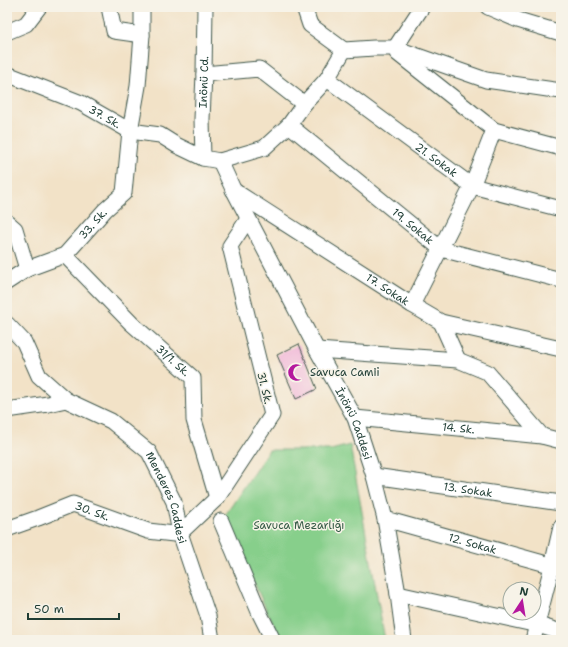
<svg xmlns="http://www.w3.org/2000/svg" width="568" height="647" viewBox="0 0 568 647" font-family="'Shantell Sans',sans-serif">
	<rect width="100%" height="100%" fill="#f7f3e8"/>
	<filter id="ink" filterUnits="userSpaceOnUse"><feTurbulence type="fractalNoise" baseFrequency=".025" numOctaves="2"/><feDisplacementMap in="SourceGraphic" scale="8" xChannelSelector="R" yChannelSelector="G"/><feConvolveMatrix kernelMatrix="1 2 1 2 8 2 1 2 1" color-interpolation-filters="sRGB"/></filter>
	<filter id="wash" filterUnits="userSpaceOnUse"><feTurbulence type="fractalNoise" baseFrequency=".012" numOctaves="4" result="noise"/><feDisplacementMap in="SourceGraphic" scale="16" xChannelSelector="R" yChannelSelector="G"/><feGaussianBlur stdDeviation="0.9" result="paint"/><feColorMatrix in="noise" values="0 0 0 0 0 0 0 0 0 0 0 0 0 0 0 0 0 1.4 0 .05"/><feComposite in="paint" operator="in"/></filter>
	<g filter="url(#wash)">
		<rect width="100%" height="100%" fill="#f2e2c7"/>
		<!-- green -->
		<path fill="#87cf8b" stroke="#538660" d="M350,445L385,640H282L267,611L224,517L269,450H331Z"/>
		<g id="blocks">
			<!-- building -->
			<path fill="#f0abd5" d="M299,344L317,389L296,399L277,355Z"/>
		</g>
	</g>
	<g filter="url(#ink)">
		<use href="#blocks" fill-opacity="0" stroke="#3f564a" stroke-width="1"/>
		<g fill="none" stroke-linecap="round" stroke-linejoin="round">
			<defs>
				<g id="minor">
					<path d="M109,7L114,31L142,35"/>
					<path d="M304,7L310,25L344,50L374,48H395L486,80L561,91"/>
					<path d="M488,7L518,20L561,33"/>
					<path d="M7,32L26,24L39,7"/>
					<path d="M395,48L422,7"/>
					<path d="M397,53L494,130L561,148"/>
					<path id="s1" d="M7,74L81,103L130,131L160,135L176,145L203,158L220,161L264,148L289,125L304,104L327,79L344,50"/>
					<path d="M204,74L259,69L304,104"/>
					<path id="s2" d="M327,79L472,186L561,209"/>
					<path id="s3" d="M289,125L441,249L561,280"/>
					<path id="s4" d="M203,158L202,119L204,74L205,7"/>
					<path id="s5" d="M220,161L233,189L317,350L355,418L374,476L385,519L398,594L404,640"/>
					<path id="s6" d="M233,190L412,305L441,322L561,349"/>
					<path d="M7,222L15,229L27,269"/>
					<path id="s7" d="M65,255L131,323L193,378L194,420L217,498"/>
					<path id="s8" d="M7,282L27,269L65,255L105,210L124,193L130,131L138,86L142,35V7"/>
					<path d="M412,305L472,186L494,130"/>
					<path d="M441,322L458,360"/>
					<path id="s9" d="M7,324L24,342L39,376L66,400L111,421L149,452L174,502L180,533L208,616L212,640"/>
					<path d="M317,350L458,360L487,372L542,436"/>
					<path d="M7,410L48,404L66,400"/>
					<path id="s10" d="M355,418L542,436L561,441"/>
					<path id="s11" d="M374,476L561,503"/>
					<path id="s12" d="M385,519L561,568"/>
					<path d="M221,521L260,614L273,640"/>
					<path id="s13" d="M7,529L38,518L73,504L148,531L174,534L180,533L217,498L272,415L230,246L248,219"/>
					<path d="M398,594L538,625L561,632"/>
					<path d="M533,640L552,566L561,527"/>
				</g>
			</defs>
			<!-- minor casing -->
			<use href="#minor" stroke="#3f564a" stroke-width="17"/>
			<!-- minor -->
			<use href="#minor" stroke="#fff" stroke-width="15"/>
		</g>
	</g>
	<!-- icons -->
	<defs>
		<symbol id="mosque-bare" viewBox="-9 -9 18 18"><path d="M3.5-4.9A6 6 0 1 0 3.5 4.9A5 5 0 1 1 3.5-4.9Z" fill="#b5179e" stroke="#f7f3e8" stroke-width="2.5" paint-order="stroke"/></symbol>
	</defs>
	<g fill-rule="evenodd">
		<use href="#mosque-bare" x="284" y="360" width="25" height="25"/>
	</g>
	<g text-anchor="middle" stroke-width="3" stroke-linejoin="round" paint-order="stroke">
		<!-- street labels -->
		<g font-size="11" fill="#1f3d34" stroke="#f7f3e8">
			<text dy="4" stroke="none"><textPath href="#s4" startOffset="76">Inönü Cd.</textPath></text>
			<text dy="4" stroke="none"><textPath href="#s1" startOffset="107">37. Sk.</textPath></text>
			<text dy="4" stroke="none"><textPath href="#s2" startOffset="136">21. Sokak</textPath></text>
			<text dy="4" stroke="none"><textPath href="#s8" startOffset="106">33. Sk.</textPath></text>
			<text dy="4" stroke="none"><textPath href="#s3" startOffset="160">19. Sokak</textPath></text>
			<text dy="4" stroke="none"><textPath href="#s6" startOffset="184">17. Sokak</textPath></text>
			<text dy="4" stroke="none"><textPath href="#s7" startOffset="151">31/1. Sk.</textPath></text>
			<text transform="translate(265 388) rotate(76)" y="4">31. Sk.</text>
			<text dy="4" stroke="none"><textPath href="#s5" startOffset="295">İnönü Caddesi</textPath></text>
			<text dy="4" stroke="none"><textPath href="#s10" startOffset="104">14. Sk.</textPath></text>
			<text dy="4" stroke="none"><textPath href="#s11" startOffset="95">13. Sokak</textPath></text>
			<text dy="4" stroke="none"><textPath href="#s9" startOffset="246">Menderes Caddesi</textPath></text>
			<text dy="4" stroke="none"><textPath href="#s13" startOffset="91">30. Sk.</textPath></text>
			<text dy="4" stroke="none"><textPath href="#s12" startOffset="91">12. Sokak</textPath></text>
		</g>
		<!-- poi labels -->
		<g font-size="11" fill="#1f3d34" stroke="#f7f3e8" text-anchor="start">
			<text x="310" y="376">Savuca Camii</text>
		</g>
		<!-- park labels -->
		<g font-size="11" fill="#345a45" stroke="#f7f3e8">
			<text x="299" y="529">Savuca Mezarlığı</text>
		</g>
	</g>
	<!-- margin -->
	<rect width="568" height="647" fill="none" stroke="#f7f3e8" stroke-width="24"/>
	<!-- north arrow -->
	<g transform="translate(522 601) rotate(12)"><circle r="19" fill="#f7f3e8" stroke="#a1aaa0"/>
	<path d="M0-3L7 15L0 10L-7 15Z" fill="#b5179e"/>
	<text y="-6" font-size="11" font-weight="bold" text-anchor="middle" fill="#1f3d34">N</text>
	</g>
	<!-- scale -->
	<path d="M28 613v6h91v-6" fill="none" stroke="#1f3d34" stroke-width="2"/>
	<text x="34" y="613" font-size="12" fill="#1f3d34" stroke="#f7f3e8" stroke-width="3" paint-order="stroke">50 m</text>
</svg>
